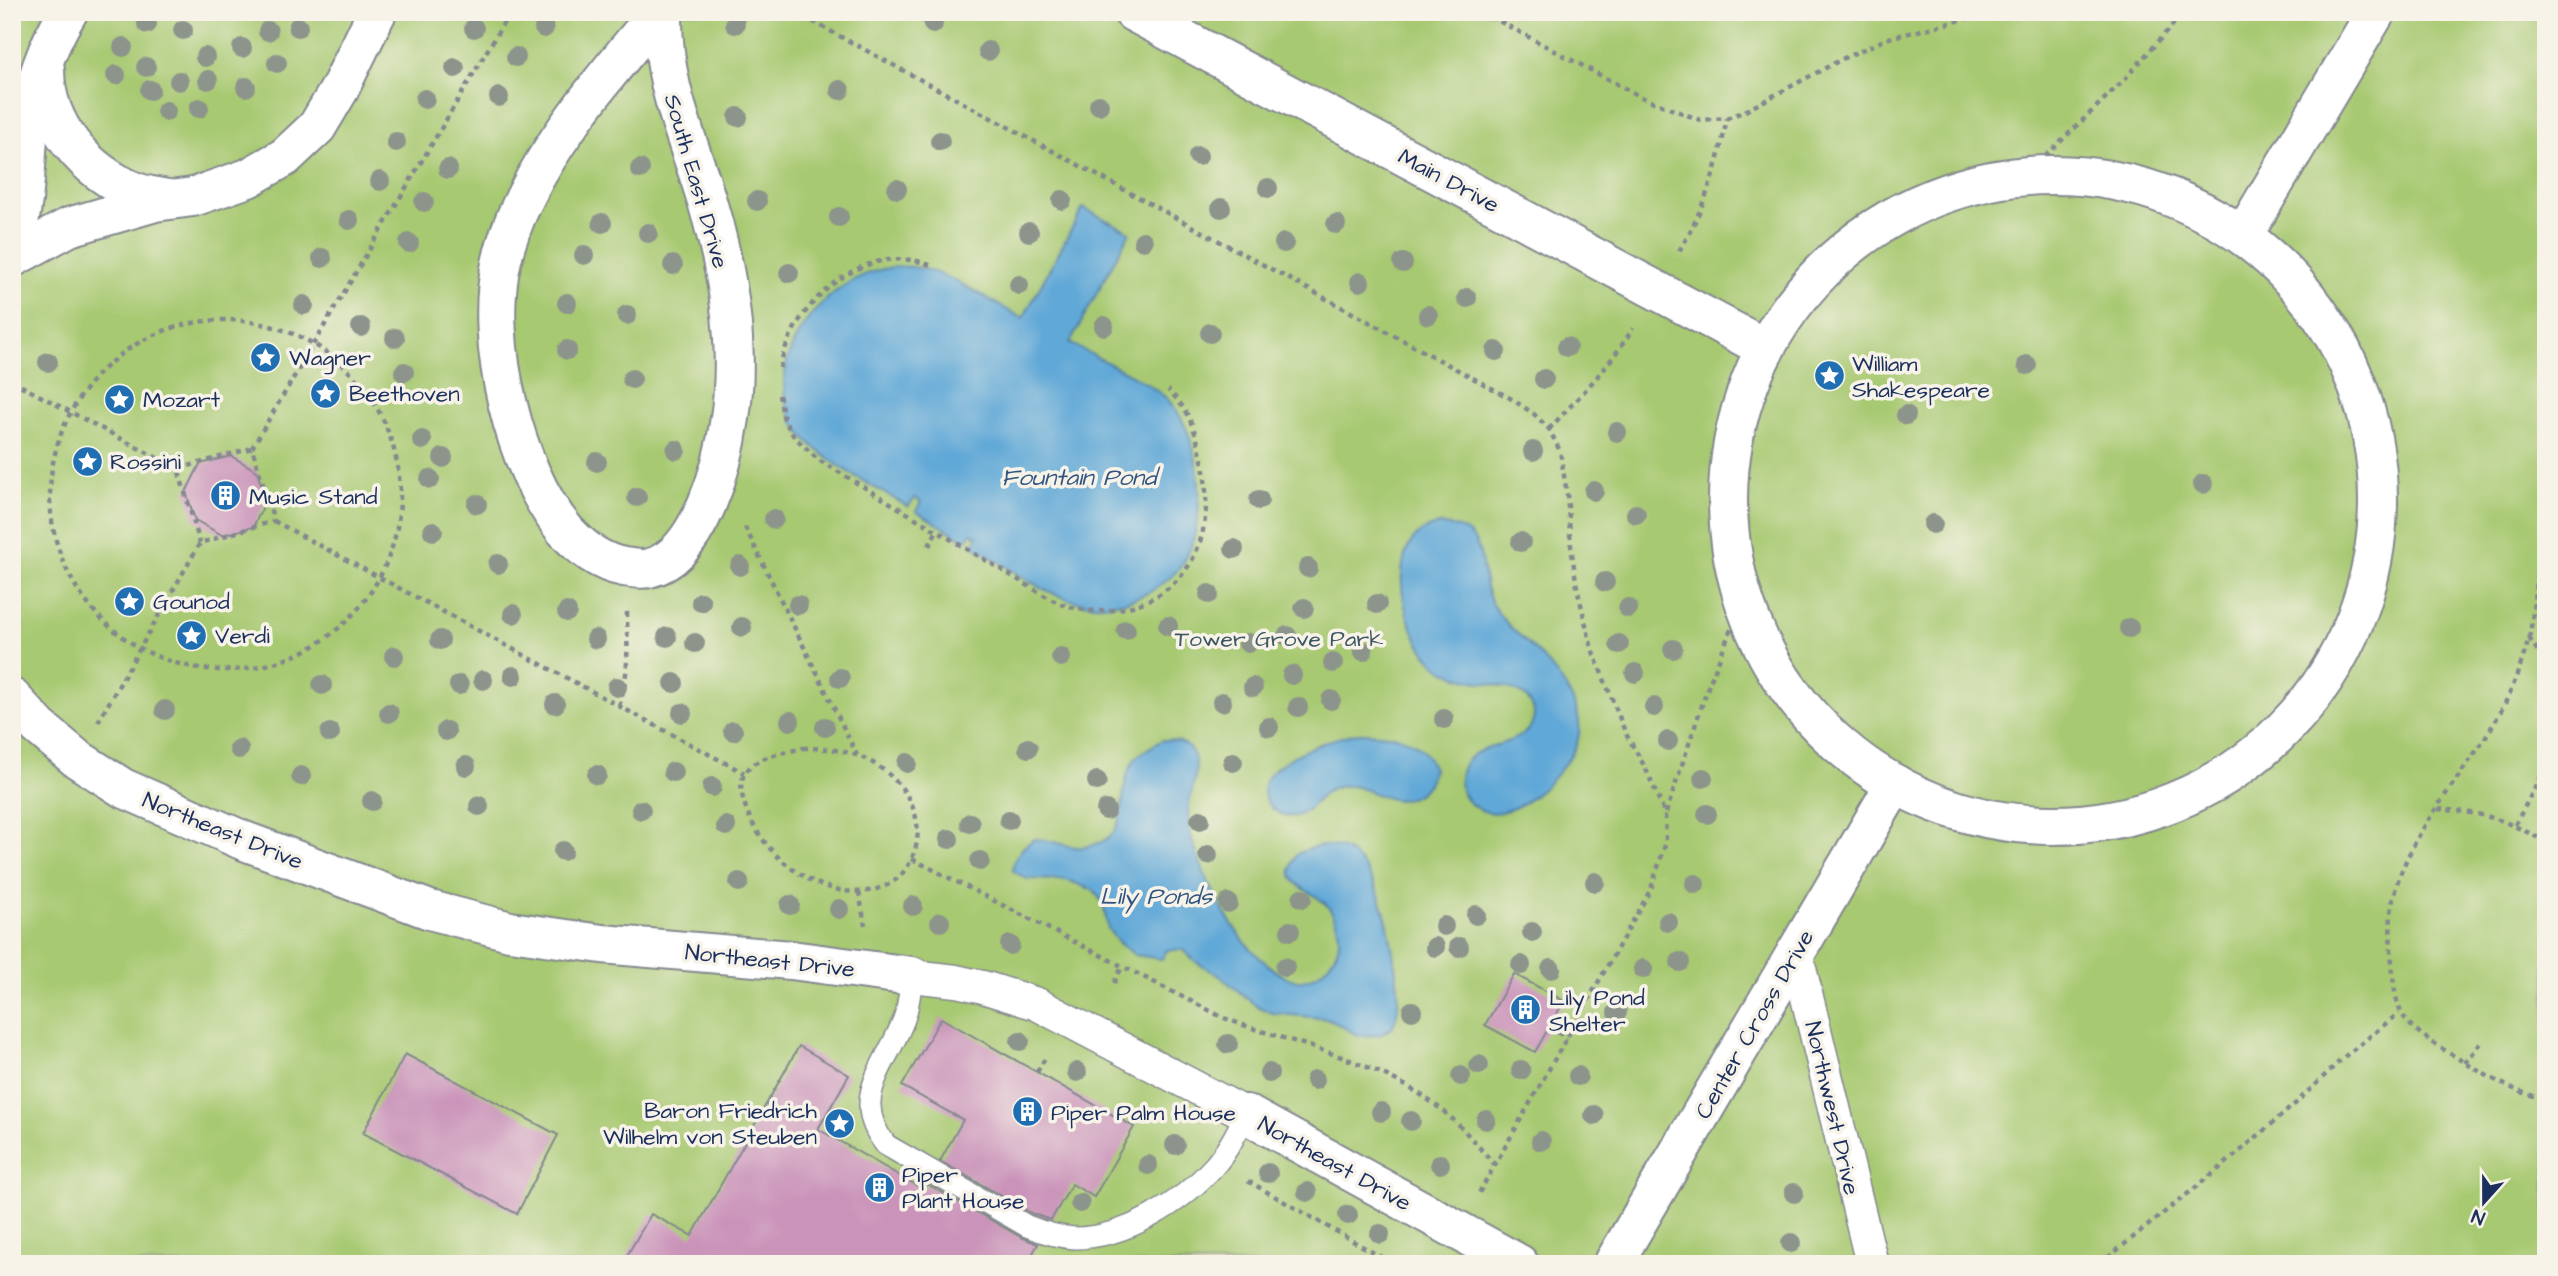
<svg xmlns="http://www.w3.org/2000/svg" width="2558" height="1276" viewBox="0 0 2558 1276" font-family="'Architects Daughter',sans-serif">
	<rect width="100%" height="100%" fill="#f7f3e8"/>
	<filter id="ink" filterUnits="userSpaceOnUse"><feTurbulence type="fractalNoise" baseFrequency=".0143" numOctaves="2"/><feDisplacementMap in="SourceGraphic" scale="14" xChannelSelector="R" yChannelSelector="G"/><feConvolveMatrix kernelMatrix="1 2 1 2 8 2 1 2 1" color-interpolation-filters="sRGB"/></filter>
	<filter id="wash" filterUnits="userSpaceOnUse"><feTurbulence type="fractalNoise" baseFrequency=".00686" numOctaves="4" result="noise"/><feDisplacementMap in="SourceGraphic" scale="28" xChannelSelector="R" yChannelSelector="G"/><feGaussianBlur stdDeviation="1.57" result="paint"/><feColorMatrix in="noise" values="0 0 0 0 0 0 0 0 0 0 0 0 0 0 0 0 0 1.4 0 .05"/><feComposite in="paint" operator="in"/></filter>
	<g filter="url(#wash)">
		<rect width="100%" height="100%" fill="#ede0bf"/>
		<!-- green -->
		<rect fill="#a7c971" stroke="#617c68" stroke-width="2" x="12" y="12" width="2534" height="1252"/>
		<!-- water -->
		<g fill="#60a8d7" stroke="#3e6c9a" stroke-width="2">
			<path d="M1083,208L1130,232L1070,343C1096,358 1153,382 1170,402C1203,440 1209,521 1183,563C1170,582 1148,595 1127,601C1117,603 1106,606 1095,605C1050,601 1010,568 972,545L978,536L971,533L966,541L916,511L921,502L915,498L908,507C874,486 813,458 794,423C755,353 838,259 913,267C946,270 992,303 1023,318Z"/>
			<path d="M1438,525C1495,525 1474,572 1493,605C1504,624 1521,636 1536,651C1559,674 1588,710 1577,743C1574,753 1567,761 1560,770C1547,787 1523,808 1501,812C1470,818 1446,783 1469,758C1485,742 1536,745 1534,712C1533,705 1528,699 1523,695C1500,679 1465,687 1438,666C1403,640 1378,537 1438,525Z"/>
			<path d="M1358,733C1388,734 1420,734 1433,767C1432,778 1428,787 1418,794C1390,813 1365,779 1337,787C1316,792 1307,824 1283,815C1275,812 1268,805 1265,797C1252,764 1334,737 1358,733Z"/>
			<path d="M1163,740C1176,740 1189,742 1194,756C1200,773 1188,796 1188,814C1188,850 1228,928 1254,952C1275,973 1299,995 1326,967C1334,958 1339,950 1339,939C1339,925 1333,909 1322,901C1303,886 1279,883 1297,854C1367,818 1387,910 1394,959C1397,980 1403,1008 1392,1028L1379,1035L1364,1036L1357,1035L1329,1019L1272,1013L1255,1005L1220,976L1196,962L1183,950H1167L1162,959L1135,955L1120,944L1108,929L1103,903L1093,890L1067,880L1027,879L1013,871C1012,857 1024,845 1035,839C1051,838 1066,849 1083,847C1137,840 1113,795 1133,762C1138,753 1154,745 1163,740Z"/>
		</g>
		<g id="blocks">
			<!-- building -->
			<g fill="#ca94ba">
				<path d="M231,456L257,471L266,501L253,527L222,535L195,520L186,492L200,464Z"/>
				<path d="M1514,974L1564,1001L1535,1052L1485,1025Z"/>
				<path d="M941,1018L1134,1127L1094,1197L1072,1184L1051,1220L1033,1214L940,1161L963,1120L902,1086Z"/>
				<path d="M799,1046L849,1075L818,1129L923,1189L927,1184L1021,1237L1038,1244L1027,1264H622L651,1214L692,1236Z"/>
				<path d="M405,1054L558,1135L517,1214L363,1133Z"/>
			</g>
		</g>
	</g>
	<g filter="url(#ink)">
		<use href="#blocks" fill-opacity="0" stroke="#84888e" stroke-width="2"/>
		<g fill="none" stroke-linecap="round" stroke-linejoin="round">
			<defs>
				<path id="service" d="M912,976C910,991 909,1005 904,1019C887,1065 848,1099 886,1145L1027,1226C1042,1232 1058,1237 1074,1238C1126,1238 1182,1203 1215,1165C1228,1150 1237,1132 1246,1114"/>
				<g id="pedestrian">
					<path d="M1796,952L1872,1264"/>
					<path d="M912,976L956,981L983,987L1037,1004L1246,1114"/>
				</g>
				<g id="minor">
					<path d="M659,12C601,82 520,173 501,264C484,342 514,469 565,530C580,547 601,563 624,567C631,568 642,570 649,568C700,557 724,462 730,418C742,338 725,255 700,179C680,119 662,77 663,12"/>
					<path d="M1133,12L1765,348"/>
					<path d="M45,69C45,126 86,172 136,192C146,196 158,197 168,199"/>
					<path d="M12,242C26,215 26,155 29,124C32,86 48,44 68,12"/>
					<path d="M12,258L69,227L155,202L193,197L248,178L285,157L317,127L339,90L377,12"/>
					<path d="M12,698L39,727L76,758L123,788L242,840L430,910L510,931L602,944L791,960L912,976"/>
					<path d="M1246,1114L1519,1264"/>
				</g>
				<g id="tertiary">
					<circle cx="2053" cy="500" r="325"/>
					<path d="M2243,236L2376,12"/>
					<path d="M1613,1264L1895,784"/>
				</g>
			</defs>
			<!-- service casing -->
			<use href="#service" stroke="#84888e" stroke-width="24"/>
			<!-- pedestrian casing -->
			<use href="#pedestrian" stroke="#84888e" stroke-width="35"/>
			<!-- minor casing -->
			<use href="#minor" stroke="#84888e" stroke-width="42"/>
			<!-- tertiary casing -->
			<use href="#tertiary" stroke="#84888e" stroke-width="42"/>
			<!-- path -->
			<g stroke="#84888e" stroke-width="4.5" stroke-dasharray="5 5" stroke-linecap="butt">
				<path d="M795,12L1510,398L1534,414L1549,429L1560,451L1567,494L1571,546L1577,588L1592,649L1626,734L1645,767L1665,814L1666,842L1651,889L1479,1193"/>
				<path d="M1482,12L1641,97L1700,120L1727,118L1745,111L1846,57L1889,38L1974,17L2016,12H2083"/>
				<path d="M2024,177L2123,81L2184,12"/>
				<path d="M1679,251C1704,210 1718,166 1727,118"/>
				<circle cx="225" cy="495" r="175"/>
				<path d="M780,368C791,305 863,239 930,265"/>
				<path d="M12,381L178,469"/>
				<path d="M779,395L784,419L793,435L817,459L1052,600C1076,611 1100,614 1125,608C1200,590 1216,523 1201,455C1195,430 1188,408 1168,390"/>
				<path d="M1549,429C1579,397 1610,366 1633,328"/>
				<path d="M252,448L510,12"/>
				<path d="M274,521L744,773"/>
				<path d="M745,527L857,755"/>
				<path d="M2546,545C2532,576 2536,606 2529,638C2525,653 2519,669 2514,683C2484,759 2415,815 2394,894C2389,916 2390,941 2392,963C2396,1017 2401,1022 2446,1051C2477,1070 2510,1092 2546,1099"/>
				<path d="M929,546L936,532"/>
				<path d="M2529,638L2546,663"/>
				<path d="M619,706C630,674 627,643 627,610"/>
				<path d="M98,722L200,543L274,521L252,448L178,469L200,543"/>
				<path d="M803,748C821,748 838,749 856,755C895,769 929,810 914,853C909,868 898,881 883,887C826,908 759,856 744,802C741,793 739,780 746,772C758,755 785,753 803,748Z"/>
				<path d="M2438,809C2485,813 2504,819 2546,842"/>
				<path d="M1666,813L1708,687L1743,599"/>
				<path d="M2515,825L2546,767"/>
				<path d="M912,859L1224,1018C1295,1045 1372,1058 1434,1104C1457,1120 1476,1144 1495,1165"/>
				<path d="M859,892L865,925"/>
				<path d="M1114,983L1122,967"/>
				<path d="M1549,1027L1567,1038"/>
				<path d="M2465,1063L2481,1043"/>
				<path d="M1037,1072L1047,1055"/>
				<path d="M1248,1181L1393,1264"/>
				<path d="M2100,1264L2231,1159L2296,1103L2343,1058L2399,1013"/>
			</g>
			<!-- service -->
			<use href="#service" stroke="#fff" stroke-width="21"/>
			<!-- pedestrian -->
			<use href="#pedestrian" stroke="#fff" stroke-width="32"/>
			<!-- minor -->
			<use href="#minor" stroke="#fff" stroke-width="38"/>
			<!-- tertiary -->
			<use href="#tertiary" stroke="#fff" stroke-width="38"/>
		</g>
		<!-- trees -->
		<g fill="#8d948c">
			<circle cx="147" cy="24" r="10"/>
			<circle cx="735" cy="24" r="10"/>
			<circle cx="933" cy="24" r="10"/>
			<circle cx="298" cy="27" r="10"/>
			<circle cx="474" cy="28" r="10"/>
			<circle cx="544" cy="28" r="10"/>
			<circle cx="183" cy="30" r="10"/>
			<circle cx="268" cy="31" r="10"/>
			<circle cx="123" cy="47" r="10"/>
			<circle cx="242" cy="48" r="10"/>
			<circle cx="988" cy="51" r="10"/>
			<circle cx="205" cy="57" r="10"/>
			<circle cx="516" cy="57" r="10"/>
			<circle cx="277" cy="63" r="10"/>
			<circle cx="146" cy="67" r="10"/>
			<circle cx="455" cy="68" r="10"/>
			<circle cx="116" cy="75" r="10"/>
			<circle cx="208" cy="80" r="10"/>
			<circle cx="179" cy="81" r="10"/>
			<circle cx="246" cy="87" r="10"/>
			<circle cx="150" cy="90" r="10"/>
			<circle cx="840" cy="90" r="10"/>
			<circle cx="499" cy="97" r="10"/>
			<circle cx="425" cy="99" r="10"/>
			<circle cx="1099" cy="105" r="10"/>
			<circle cx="199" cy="108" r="10"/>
			<circle cx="166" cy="111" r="10"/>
			<circle cx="738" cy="117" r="10"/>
			<circle cx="940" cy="141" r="10"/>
			<circle cx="396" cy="142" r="10"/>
			<circle cx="1198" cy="156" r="10"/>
			<circle cx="448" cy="169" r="10"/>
			<circle cx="640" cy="169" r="10"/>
			<circle cx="380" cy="181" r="10"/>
			<circle cx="1268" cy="188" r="10"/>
			<circle cx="897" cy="189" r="10"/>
			<circle cx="1062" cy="200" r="10"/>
			<circle cx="757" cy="201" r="10"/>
			<circle cx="424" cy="202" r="10"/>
			<circle cx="1221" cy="208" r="10"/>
			<circle cx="839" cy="217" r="10"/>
			<circle cx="349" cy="220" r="10"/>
			<circle cx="602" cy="223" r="10"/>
			<circle cx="1336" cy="224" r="10"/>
			<circle cx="1029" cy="232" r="10"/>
			<circle cx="648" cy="233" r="10"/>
			<circle cx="1143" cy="241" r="10"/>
			<circle cx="409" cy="243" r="10"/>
			<circle cx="1284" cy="243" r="10"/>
			<circle cx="584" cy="255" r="10"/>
			<circle cx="322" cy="258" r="10"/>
			<circle cx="1403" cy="263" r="10"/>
			<circle cx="673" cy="265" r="10"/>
			<circle cx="789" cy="273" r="10"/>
			<circle cx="1360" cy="282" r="10"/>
			<circle cx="1019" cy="285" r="10"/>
			<circle cx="1467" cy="298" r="10"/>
			<circle cx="567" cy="303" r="10"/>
			<circle cx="304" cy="305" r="10"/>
			<circle cx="627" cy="315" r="10"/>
			<circle cx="1428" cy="315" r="10"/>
			<circle cx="1104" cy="326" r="10"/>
			<circle cx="361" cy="327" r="10"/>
			<circle cx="1210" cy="333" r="10"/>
			<circle cx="395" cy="338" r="10"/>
			<circle cx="1567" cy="347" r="10"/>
			<circle cx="567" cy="350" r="10"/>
			<circle cx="1496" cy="351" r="10"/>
			<circle cx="48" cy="362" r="10"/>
			<circle cx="2027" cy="365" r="10"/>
			<circle cx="404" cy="372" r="10"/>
			<circle cx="632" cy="379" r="10"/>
			<circle cx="1544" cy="379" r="10"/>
			<circle cx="1906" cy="415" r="10"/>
			<circle cx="1617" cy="432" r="10"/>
			<circle cx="422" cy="440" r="10"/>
			<circle cx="676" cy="450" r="10"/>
			<circle cx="1533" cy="451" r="10"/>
			<circle cx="443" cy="458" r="10"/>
			<circle cx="597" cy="462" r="10"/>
			<circle cx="430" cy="479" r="10"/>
			<circle cx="2203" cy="484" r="10"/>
			<circle cx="1594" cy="491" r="10"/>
			<circle cx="637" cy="497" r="10"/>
			<circle cx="1259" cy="500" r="10"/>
			<circle cx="477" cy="504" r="10"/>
			<circle cx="1636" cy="514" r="10"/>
			<circle cx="774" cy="519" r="10"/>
			<circle cx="1933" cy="524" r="10"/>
			<circle cx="433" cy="531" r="10"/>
			<circle cx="1521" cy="542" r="10"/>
			<circle cx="1234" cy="549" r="10"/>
			<circle cx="498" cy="564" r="10"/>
			<circle cx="740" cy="566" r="10"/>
			<circle cx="1308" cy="568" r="10"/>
			<circle cx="1605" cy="582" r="10"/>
			<circle cx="1209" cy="594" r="10"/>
			<circle cx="701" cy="602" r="10"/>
			<circle cx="1377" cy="604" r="10"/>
			<circle cx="798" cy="605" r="10"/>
			<circle cx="1304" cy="608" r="10"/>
			<circle cx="1628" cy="608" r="10"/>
			<circle cx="567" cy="612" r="10"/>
			<circle cx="513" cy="614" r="10"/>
			<circle cx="1168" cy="626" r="10"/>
			<circle cx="742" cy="627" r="10"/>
			<circle cx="2129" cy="628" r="10"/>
			<circle cx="1126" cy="630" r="10"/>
			<circle cx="1287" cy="636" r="10"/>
			<circle cx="667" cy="637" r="10"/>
			<circle cx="596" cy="639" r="10"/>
			<circle cx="440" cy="640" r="10"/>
			<circle cx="695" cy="643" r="10"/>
			<circle cx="1248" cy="643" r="10"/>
			<circle cx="1619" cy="644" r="10"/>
			<circle cx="1673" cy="649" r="10"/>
			<circle cx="1363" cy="651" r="10"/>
			<circle cx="394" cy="656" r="10"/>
			<circle cx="1061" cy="657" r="10"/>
			<circle cx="1333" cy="663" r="10"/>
			<circle cx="1635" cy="673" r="10"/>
			<circle cx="1292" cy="675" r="10"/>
			<circle cx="513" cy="676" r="10"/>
			<circle cx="840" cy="678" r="10"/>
			<circle cx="483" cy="680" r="10"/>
			<circle cx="674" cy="683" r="10"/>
			<circle cx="322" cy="685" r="10"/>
			<circle cx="459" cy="685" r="10"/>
			<circle cx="617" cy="687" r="10"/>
			<circle cx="1253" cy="687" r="10"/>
			<circle cx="1331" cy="700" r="10"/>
			<circle cx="1222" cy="702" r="10"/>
			<circle cx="555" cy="704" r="10"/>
			<circle cx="1298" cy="707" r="10"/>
			<circle cx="1654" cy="707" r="10"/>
			<circle cx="165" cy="710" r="10"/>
			<circle cx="389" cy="713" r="10"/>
			<circle cx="682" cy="713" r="10"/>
			<circle cx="1444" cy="719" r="10"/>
			<circle cx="790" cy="721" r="10"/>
			<circle cx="825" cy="727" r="10"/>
			<circle cx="1269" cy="727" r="10"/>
			<circle cx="446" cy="731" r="10"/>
			<circle cx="733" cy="731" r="10"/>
			<circle cx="330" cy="733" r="10"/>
			<circle cx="1668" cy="741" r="10"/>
			<circle cx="1028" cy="748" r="10"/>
			<circle cx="239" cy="749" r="10"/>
			<circle cx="1233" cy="762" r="10"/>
			<circle cx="907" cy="763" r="10"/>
			<circle cx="466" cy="766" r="10"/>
			<circle cx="673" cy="772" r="10"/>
			<circle cx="597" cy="775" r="10"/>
			<circle cx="301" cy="776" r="10"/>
			<circle cx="1703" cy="778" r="10"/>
			<circle cx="1097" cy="781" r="10"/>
			<circle cx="712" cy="787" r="10"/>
			<circle cx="372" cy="801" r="10"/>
			<circle cx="479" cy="806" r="10"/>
			<circle cx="641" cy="810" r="10"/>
			<circle cx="1106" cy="810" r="10"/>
			<circle cx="1707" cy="814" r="10"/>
			<circle cx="1009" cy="820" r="10"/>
			<circle cx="1200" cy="820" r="10"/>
			<circle cx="970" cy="823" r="10"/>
			<circle cx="726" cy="826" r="10"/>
			<circle cx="949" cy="839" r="10"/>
			<circle cx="563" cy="851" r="10"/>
			<circle cx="1208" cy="855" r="10"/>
			<circle cx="980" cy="861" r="10"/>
			<circle cx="739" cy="882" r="10"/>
			<circle cx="1595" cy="882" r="10"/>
			<circle cx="1695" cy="884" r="10"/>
			<circle cx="1302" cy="898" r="10"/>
			<circle cx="1228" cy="903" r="10"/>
			<circle cx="790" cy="905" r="10"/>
			<circle cx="913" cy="906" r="10"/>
			<circle cx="839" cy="909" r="10"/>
			<circle cx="1476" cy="915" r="10"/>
			<circle cx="940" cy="922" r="10"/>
			<circle cx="1668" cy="922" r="10"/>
			<circle cx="1444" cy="926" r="10"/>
			<circle cx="1290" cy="931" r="10"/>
			<circle cx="1532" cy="932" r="10"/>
			<circle cx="1010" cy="945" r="10"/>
			<circle cx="1435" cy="947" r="10"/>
			<circle cx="1459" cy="947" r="10"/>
			<circle cx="1680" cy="962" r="10"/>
			<circle cx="1521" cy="965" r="10"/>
			<circle cx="1285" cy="967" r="10"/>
			<circle cx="1551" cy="969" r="10"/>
			<circle cx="1643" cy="969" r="10"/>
			<circle cx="1412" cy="1011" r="10"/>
			<circle cx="1617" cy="1012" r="10"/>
			<circle cx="1020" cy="1041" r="10"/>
			<circle cx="1228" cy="1044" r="10"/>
			<circle cx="1479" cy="1065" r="10"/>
			<circle cx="1521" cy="1070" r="10"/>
			<circle cx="1077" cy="1072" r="10"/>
			<circle cx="1269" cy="1073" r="10"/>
			<circle cx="1461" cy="1076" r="10"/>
			<circle cx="1578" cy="1076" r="10"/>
			<circle cx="1315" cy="1080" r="10"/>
			<circle cx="1381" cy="1112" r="10"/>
			<circle cx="1594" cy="1115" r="10"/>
			<circle cx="1486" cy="1120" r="10"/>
			<circle cx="1411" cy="1121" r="10"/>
			<circle cx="1541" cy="1141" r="10"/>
			<circle cx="1175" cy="1145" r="10"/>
			<circle cx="1440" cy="1164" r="10"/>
			<circle cx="1148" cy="1165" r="10"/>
			<circle cx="1268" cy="1173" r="10"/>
			<circle cx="1307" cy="1192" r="10"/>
			<circle cx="1794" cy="1193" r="10"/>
			<circle cx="1080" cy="1203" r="10"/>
			<circle cx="1348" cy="1215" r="10"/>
			<circle cx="1380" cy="1234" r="10"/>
			<circle cx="1791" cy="1243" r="10"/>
		</g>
	</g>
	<!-- icons -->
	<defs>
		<symbol id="sight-disc" viewBox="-11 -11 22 22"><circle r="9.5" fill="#1f6fb2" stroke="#f7f3e8"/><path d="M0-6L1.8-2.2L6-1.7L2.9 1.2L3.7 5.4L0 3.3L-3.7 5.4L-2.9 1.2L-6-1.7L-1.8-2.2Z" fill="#fff"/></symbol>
		<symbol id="building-disc" viewBox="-11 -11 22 22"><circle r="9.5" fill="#1f6fb2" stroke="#f7f3e8"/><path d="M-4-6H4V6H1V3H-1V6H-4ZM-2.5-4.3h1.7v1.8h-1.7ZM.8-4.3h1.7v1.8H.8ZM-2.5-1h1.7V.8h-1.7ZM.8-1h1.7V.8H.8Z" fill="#fff"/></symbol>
	</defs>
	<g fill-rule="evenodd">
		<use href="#sight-disc" x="248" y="340" width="35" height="35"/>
		<use href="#sight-disc" x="1812" y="358" width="35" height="35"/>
		<use href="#sight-disc" x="308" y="376" width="35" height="35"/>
		<use href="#sight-disc" x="102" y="382" width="35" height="35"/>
		<use href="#sight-disc" x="70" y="444" width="35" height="35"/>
		<use href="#building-disc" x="208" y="478" width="35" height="35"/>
		<use href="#sight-disc" x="112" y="584" width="35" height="35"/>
		<use href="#sight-disc" x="174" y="618" width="35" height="35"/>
		<use href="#building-disc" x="1508" y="992" width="35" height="35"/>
		<use href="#building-disc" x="1010" y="1094" width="35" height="35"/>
		<use href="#sight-disc" x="822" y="1106" width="35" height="35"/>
		<use href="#building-disc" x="862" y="1170" width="35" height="35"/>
	</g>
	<g text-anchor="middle" stroke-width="7" stroke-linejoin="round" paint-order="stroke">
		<!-- street labels -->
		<g font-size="23" fill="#1b2f5e" stroke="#f7f3e8">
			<text transform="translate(1449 180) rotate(28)" y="8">Main Drive</text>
			<text transform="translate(697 181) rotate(74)" y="8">South East Drive</text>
			<text transform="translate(223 830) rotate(22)" y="8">Northeast Drive</text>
			<text transform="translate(770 960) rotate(6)" y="8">Northeast Drive</text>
			<text transform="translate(1754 1024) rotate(-60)" y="8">Center Cross Drive</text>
			<text transform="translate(1833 1108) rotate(77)" y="8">Northwest Drive</text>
			<text transform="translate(1335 1163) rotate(29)" y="8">Northeast Drive</text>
		</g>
		<!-- poi labels -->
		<g font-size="23" fill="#1b2f5e" stroke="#f7f3e8" text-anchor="start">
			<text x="289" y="365">Wagner</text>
			<text x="1852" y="371">William<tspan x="1852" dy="26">Shakespeare</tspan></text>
			<text x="349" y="401">Beethoven</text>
			<text x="143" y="407">Mozart</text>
			<text x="110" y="469">Rossini</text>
			<text x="249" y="504">Music Stand</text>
			<text x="153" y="609">Gounod</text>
			<text x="215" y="643">Verdi</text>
			<text x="1549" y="1005">Lily Pond<tspan x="1549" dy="26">Shelter</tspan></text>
			<text x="817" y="1118" text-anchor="end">Baron Friedrich<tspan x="817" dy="26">Wilhelm von Steuben</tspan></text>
			<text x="1051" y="1120">Piper Palm House</text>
			<text x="902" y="1182">Piper<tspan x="902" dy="26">Plant House</tspan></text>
		</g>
		<!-- park labels -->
		<g font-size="23" fill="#3e5663" stroke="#f7f3e8">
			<text x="1279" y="646">Tower Grove Park</text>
		</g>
		<!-- water labels -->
		<g font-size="24" font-style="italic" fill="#305382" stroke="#f7f3e8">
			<text x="1079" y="485">Fountain Pond</text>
			<text x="1156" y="904">Lily Ponds</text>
		</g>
	</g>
	<!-- margin -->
	<rect width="2558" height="1276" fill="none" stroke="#f7f3e8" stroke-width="42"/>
	<!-- north arrow -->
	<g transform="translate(2484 1202) rotate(201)" stroke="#f7f3e8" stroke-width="5" paint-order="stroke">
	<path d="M0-5L12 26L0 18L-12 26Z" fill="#1b2f5e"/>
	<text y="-10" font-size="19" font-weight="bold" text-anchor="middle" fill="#1b2f5e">N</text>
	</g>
</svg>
